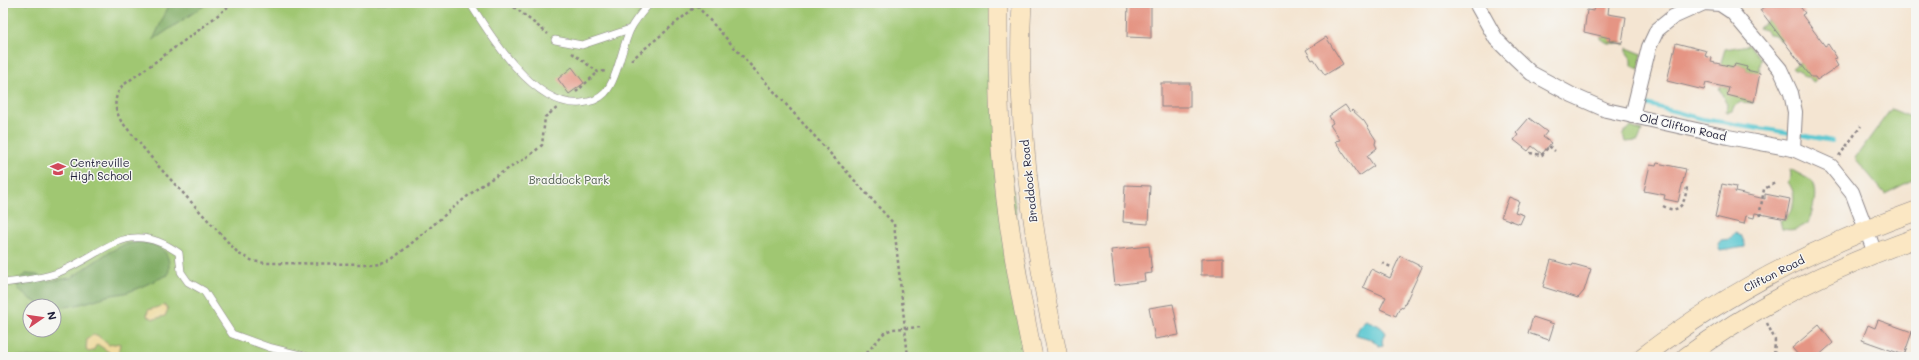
<svg xmlns="http://www.w3.org/2000/svg" width="1919" height="360" viewBox="0 0 1919 360" font-family="Mali,sans-serif">
	<rect width="100%" height="100%" fill="#f6f6f2"/>
	<filter id="ink" filterUnits="userSpaceOnUse"><feTurbulence type="fractalNoise" baseFrequency=".025" numOctaves="2"/><feDisplacementMap in="SourceGraphic" scale="8" xChannelSelector="R" yChannelSelector="G"/><feConvolveMatrix kernelMatrix="1 2 1 2 8 2 1 2 1" color-interpolation-filters="sRGB"/></filter>
	<filter id="wash" filterUnits="userSpaceOnUse"><feTurbulence type="fractalNoise" baseFrequency=".012" numOctaves="4" result="noise"/><feDisplacementMap in="SourceGraphic" scale="16" xChannelSelector="R" yChannelSelector="G"/><feGaussianBlur stdDeviation="0.9" result="paint"/><feColorMatrix in="noise" values="0 0 0 0 0 0 0 0 0 0 0 0 0 0 0 0 0 1.4 0 .05"/><feComposite in="paint" operator="in"/></filter>
	<g filter="url(#wash)">
		<rect width="100%" height="100%" fill="#f4e5d2"/>
		<!-- green -->
		<g fill="#a0c772" stroke="#617456" fill-rule="evenodd">
			<path d="M3,3H1001L998,64L1033,357H3ZM30,306H54V330H30Z"/>
			<path d="M1768,20L1783,38L1780,41L1775,35L1769,34L1765,30L1758,28Z"/>
			<path d="M1601,36H1610V41L1625,44L1608,43L1600,39Z"/>
			<path d="M1749,45L1761,59L1759,73L1746,70V67L1735,64L1734,67L1720,66L1725,49Z"/>
			<path d="M1627,48L1642,54L1639,69L1632,66V60L1627,53Z"/>
			<path d="M1800,62L1817,80L1813,82L1809,77H1805L1797,70H1794L1792,68Z"/>
			<path d="M1722,85L1724,87L1729,88L1727,94L1754,102L1753,103L1741,102L1734,106L1732,111L1728,112L1726,111L1727,105L1719,88Z"/>
			<path d="M1891,109L1916,119V178L1885,194L1855,158Z"/>
			<path d="M1631,127L1642,131L1638,141L1625,142L1623,133Z"/>
			<path d="M1790,169L1812,181C1818,195 1813,209 1808,223C1799,229 1793,231 1782,229L1780,220H1785C1794,207 1798,196 1788,182L1791,176Z"/>
		</g>
		<!-- forest -->
		<g fill="#80ac64" stroke="#516750">
			<path d="M170,3H208L153,40Z"/>
			<path d="M137,242C160,243 173,252 168,275C155,280 144,286 131,291C124,294 115,294 107,296C72,307 47,317 18,289V279L26,274L37,275L48,281L71,278L106,254L123,245Z"/>
		</g>
		<!-- sand -->
		<g fill="#eeda9e" stroke="#887e6c">
			<path d="M165,305L168,309L165,316L154,319L147,316L148,310Z"/>
			<path d="M93,335H97L109,345L120,343L118,356H112L109,352L97,344L93,351L88,352L86,349L87,339Z"/>
		</g>
		<!-- water -->
		<g fill="#5bc8d1" stroke="#3e7586">
			<path d="M1735,232L1741,235L1745,244V247L1720,251L1718,244L1721,240L1730,239Z"/>
			<path d="M1366,320C1375,324 1381,325 1386,333L1382,341L1383,345L1379,346C1375,339 1364,337 1356,335C1355,329 1362,323 1366,320Z"/>
		</g>
		<g fill="none" stroke-linecap="round" stroke-linejoin="round">
			<!-- stream -->
			<g stroke="#5bc8d1" stroke-width="4">
				<path d="M1646,104L1703,119L1790,133"/>
				<path d="M1802,135L1832,141"/>
			</g>
		</g>
		<g id="blocks">
			<!-- building -->
			<g fill="#e59584">
				<path d="M1128,3H1151V38L1127,37Z"/>
				<path d="M1595,3L1609,5L1608,14L1626,17L1622,43L1609,41L1610,38L1584,32L1587,10L1594,11Z"/>
				<path d="M1769,3H1797L1805,13L1802,15L1825,46L1828,44L1837,58L1834,59L1838,66L1817,80L1815,77H1811L1760,10Z"/>
				<path d="M1326,37L1343,64L1325,75L1314,59L1312,60L1306,50Z"/>
				<path d="M1676,43L1707,51L1705,56L1712,58L1711,62L1734,67L1735,64L1747,67L1746,70L1760,73L1754,102L1727,95L1729,88L1706,83L1704,90L1667,81Z"/>
				<path d="M572,67L584,83L569,94L558,79Z"/>
				<rect x="1161" y="83" width="29" height="24"/>
				<path d="M1345,105L1350,112L1352,110L1364,121L1376,140L1375,144L1377,148L1367,156L1374,166L1359,176L1335,141L1340,140L1330,125L1333,123L1329,116Z"/>
				<path d="M1529,118L1547,132L1543,137L1551,143L1542,154L1532,146L1528,151L1514,140L1518,135L1516,133Z"/>
				<path d="M1657,163L1686,169L1678,202L1664,199L1665,195L1644,191L1650,165L1656,166Z"/>
				<path d="M1722,184L1736,187L1735,192L1765,199V194L1790,199L1786,219L1755,213L1754,218L1746,216L1744,224L1715,217Z"/>
				<path d="M1125,185L1150,186L1148,224L1123,222Z"/>
				<path d="M1509,197L1519,201L1515,212L1524,215L1520,224L1501,217Z"/>
				<path d="M1149,246L1152,273L1144,274L1145,281L1115,285L1111,250Z"/>
				<path d="M1400,256L1422,267L1403,308L1400,307L1396,316L1380,309L1386,297L1363,287L1371,269L1390,278Z"/>
				<path d="M1223,258V275H1201V259Z"/>
				<path d="M1551,260L1572,266L1573,264L1591,269L1584,291L1578,298L1543,287Z"/>
				<path d="M1173,304L1179,335L1155,339L1149,308Z"/>
				<path d="M1533,317L1554,324L1549,340L1528,333Z"/>
				<path d="M1878,320L1912,332L1904,355L1862,340L1868,325L1875,328Z"/>
				<path d="M1819,325L1833,343L1817,357H1800L1792,348Z"/>
			</g>
		</g>
	</g>
	<g filter="url(#ink)">
		<use href="#blocks" fill-opacity="0" stroke="#8b8486" stroke-width="1"/>
		<g fill="none" stroke-linecap="round" stroke-linejoin="round">
			<defs>
				<g id="lane">
					<path d="M470,3C491,37 535,108 581,103C591,102 598,100 605,93C617,80 622,47 630,30C634,21 643,11 650,3"/>
					<path d="M555,40L582,45L630,29"/>
					<path d="M3,283C20,281 41,279 57,273C104,255 127,216 179,253L181,272L188,282L204,291L232,334L268,347L308,357"/>
				</g>
				<g id="street">
					<path d="M1476,3L1496,39L1512,55L1531,73L1572,95L1606,110L1728,137L1793,149L1831,166L1852,192L1875,253"/>
					<path d="M1632,116L1649,47L1657,30L1673,17L1704,3L1720,4L1732,12L1780,69L1791,93L1795,112L1793,149"/>
				</g>
				<g id="secondary">
					<path d="M998,3C998,52 998,101 1001,149C1006,219 1019,288 1033,357"/>
					<path d="M1022,3C1015,120 1033,243 1058,357"/>
					<path d="M1643,357C1725,293 1818,246 1916,211"/>
					<path d="M1686,357C1755,305 1835,267 1916,238"/>
				</g>
			</defs>
			<!-- lane casing -->
			<use href="#lane" stroke="#8b8486" stroke-width="8"/>
			<!-- street casing -->
			<use href="#street" stroke="#8b8486" stroke-width="16"/>
			<!-- secondary casing -->
			<use href="#secondary" stroke="#8b8486" stroke-width="20"/>
			<!-- path -->
			<g stroke="#8b8486" stroke-width="2.5" stroke-dasharray="3 3" stroke-linecap="butt">
				<path d="M233,3L199,30L122,86C113,99 114,107 121,121L160,168L239,254L253,261L265,263L370,264L381,263L392,259C423,235 451,208 482,185C502,171 524,162 542,145L545,117L557,108"/>
				<path d="M509,3L548,34"/>
				<path d="M697,6L894,224L908,357"/>
				<path d="M572,53L598,72L607,71"/>
				<path d="M631,60L700,3"/>
				<path d="M576,92L598,72"/>
				<path d="M1530,153L1542,155L1549,146L1555,151"/>
				<path d="M1839,156L1861,126"/>
				<path d="M1663,206C1681,216 1685,201 1687,187"/>
				<path d="M1761,216L1760,212L1764,189L1775,183"/>
				<path d="M1382,263L1391,267"/>
				<path d="M1767,323L1775,340L1774,357"/>
				<path d="M863,357L885,332L893,329L922,327"/>
			</g>
			<!-- lane -->
			<use href="#lane" stroke="#fff" stroke-width="7"/>
			<!-- street -->
			<use href="#street" stroke="#fff" stroke-width="14"/>
			<!-- secondary -->
			<use href="#secondary" stroke="#fbe7c3" stroke-width="19"/>
		</g>
	</g>
	<!-- icons -->
	<defs>
		<symbol id="school-bare" viewBox="-9 -9 18 18"><path d="M0-5L7-2L0 1L-7-2ZM-4 1L0 2.5L4 1V4Q0 6-4 4Z" fill="#d1495b" stroke="#f6f6f2" stroke-width="2.5" paint-order="stroke"/></symbol>
	</defs>
	<g fill-rule="evenodd">
		<use href="#school-bare" x="47" y="158" width="22" height="22"/>
	</g>
	<g text-anchor="middle" stroke-width="3" stroke-linejoin="round" paint-order="stroke">
		<!-- street labels -->
		<g font-size="11" fill="#22223b" stroke="#f6f6f2">
			<text transform="translate(1683 127) rotate(13)" y="4">Old Clifton Road</text>
			<text transform="translate(1029 181) rotate(-96)" y="4">Braddock Road</text>
			<text transform="translate(1774 274) rotate(-27)" y="4">Clifton Road</text>
		</g>
		<!-- poi labels -->
		<g font-size="11" fill="#22223b" stroke="#f6f6f2" text-anchor="start">
			<text x="70" y="167">Centreville<tspan x="70" dy="13">High School</tspan></text>
		</g>
		<!-- park labels -->
		<g font-size="11" fill="#4e5c4e" stroke="#f6f6f2">
			<text x="569" y="184">Braddock Park</text>
		</g>
	</g>
	<!-- margin -->
	<rect width="1919" height="360" fill="none" stroke="#f6f6f2" stroke-width="16"/>
	<!-- north arrow -->
	<g transform="translate(42 318) rotate(77)"><circle r="19" fill="#f6f6f2" stroke="#a1a1a9"/>
	<path d="M0-3L7 15L0 10L-7 15Z" fill="#d1495b"/>
	<text y="-6" font-size="11" font-weight="bold" text-anchor="middle" fill="#22223b">N</text>
	</g>
</svg>
